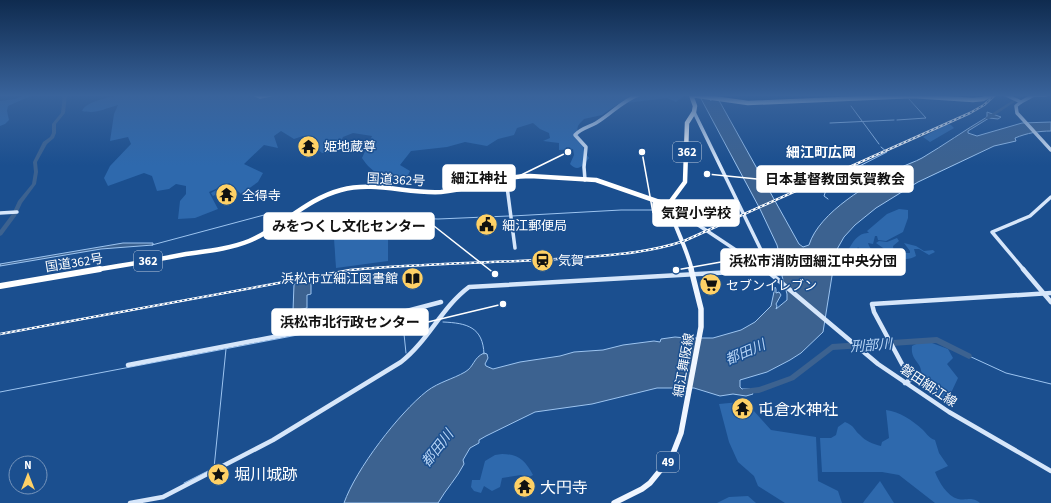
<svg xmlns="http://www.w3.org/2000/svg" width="1051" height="503" viewBox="0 0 1051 503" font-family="'Source Sans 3','Noto Sans JP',sans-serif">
	<rect width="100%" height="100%" fill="#1b4f8f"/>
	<!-- green -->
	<g fill="#2e69ad">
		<path d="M25,95H33L8,106L7,111L9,120L5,124L0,126V101L15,99Z"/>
		<path d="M121,95H685L676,102L667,98L618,104L602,115L584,119C582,121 579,124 578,126C575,135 584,142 584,151L589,158C584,165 578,173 570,164L574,155L573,149L559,150V143L543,141L550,138L549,133L540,129L533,123L517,128L514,135L498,139L487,146L465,142L447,147L411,151L400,165L410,171L404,183C386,179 372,174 362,158L372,136L353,133L343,137L336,152L322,153L303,136L294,139L281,131L274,136L278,148L264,145L244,164L263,173L258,182L241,194L229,183L228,184L231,187L213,196L211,193L227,184L209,192L218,209L195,218L178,219L180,201L186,194V186L176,184L169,189L157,191L152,176L144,173L108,186L104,178L110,166L131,144L128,137L110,141L114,114L118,105C103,109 97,114 82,111C86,101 111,97 121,95Z"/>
		<path d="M947,124L951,125L954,128L930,142L923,137Z"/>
		<path d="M899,209L908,210V218L903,232L886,241L878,240L877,236H875L873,244L868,243C871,253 878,252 886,252L883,248L876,243L879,241L887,242L897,238L899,241L893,246L894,253H910V251L904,243L916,246L924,251L933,250L935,252L929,255L919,249H914L916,256C907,262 898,257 889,256C880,255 872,255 863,253L858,247L854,255L849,254L848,251C852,242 859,232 869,233L867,231L887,214Z"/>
		<path d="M388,222V261L336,268L333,223Z"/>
		<path d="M924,340L948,349L953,358L947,364L958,378L950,395L939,400C934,394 926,388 923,380C921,376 922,369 919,365C914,358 911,355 912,346Z"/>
		<path d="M750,401L753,410L771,430L816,437L818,481L838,491L842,503H785L758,486L754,476L738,462L729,442L719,404Z"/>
		<path d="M886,410C900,412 912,420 923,430C927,434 929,438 935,440L939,453L948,466L935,472C939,482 947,496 958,499C968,501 971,496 980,503H935L899,475L882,472H822L820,438H831L836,435L838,427L845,422C855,426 853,429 860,435C865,441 873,444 881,446L882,442L889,438Z"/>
		<path d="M502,454C518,454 525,460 533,475L527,478L521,475L502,478L500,487L492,491L484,486L481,493L474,491L471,487L472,480H480L485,461L495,455Z"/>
		<path d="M880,481L894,503H863L865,500Z"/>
		<path d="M748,496L756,503H717L729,497Z"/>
	</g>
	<!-- water -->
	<g fill="#3c6290" stroke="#9cc4f0">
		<path d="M699,95H705L711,101L712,95H716L799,244L803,247L809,245C819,212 870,183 900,168C907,164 915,162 922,158C944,145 965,130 987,117V112L1001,117L998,119L989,118L968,131V133L977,136L1022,123L1051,122V131C1039,131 1027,133 1015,138L1016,141L994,146L918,182L876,208L855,225L844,237L836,251L823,332L801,353L790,360L767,372L740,380V387L742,389H750L753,394L746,396L733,394L720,396L694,388H657L592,404L535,412L486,436L479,440V443L470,448L463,460L464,464C457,478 446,489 438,503H344C356,469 399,413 427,391C439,382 453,379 465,372C474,367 473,358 484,353L487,354L488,358L485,364L486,366L493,369L520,362L560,356L574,352L603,350L623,345L654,341L660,342L661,339L675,337L686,338H713L741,330L755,322L771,306L775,287L776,289V293L779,292L781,295L776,304L777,306L776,309L787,300V294L782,276L783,268L777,245L760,209Z"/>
		<path d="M123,243H153V245L101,249L0,266V264Z"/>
		<path d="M311,281V294L307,295V308L293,311L294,284Z"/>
	</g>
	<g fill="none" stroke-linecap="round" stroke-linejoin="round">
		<!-- stream -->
		<g stroke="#9cc4f0" stroke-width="1">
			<path d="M851,106L879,144"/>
			<path d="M897,120L926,118L909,99"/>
			<path d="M830,123L894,120"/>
			<path d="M828,199L824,196L827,187L834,179L887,152L881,147"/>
			<path d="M296,215L438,219L509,216"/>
			<path d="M512,216L621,210H661"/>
			<path d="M152,245L264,215H289"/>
			<path d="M443,322C467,323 483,327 484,354"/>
			<path d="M969,356L1006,373L1051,384"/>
			<path d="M0,392L402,315L406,353"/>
			<path d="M184,483L214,468L226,349"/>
		</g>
		<!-- river -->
		<g fill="#3c6290" fill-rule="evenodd">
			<path d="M63,95H67L65,113L56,124V133L54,138L47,144L37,162L38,172L36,184L22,203L16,216L2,235L0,236V230L12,214L18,201L32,184L34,172L33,162L43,142L50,137L52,133V124L61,113Z"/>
			<path d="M1021,95H1025L989,119H987L985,118Z"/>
			<path d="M937,337L971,354L972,356L971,358L969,359L967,358L936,343L833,350L794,380L759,393L745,394L743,393L742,391L743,389L759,387L790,376L832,344Z"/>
		</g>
		<!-- secondary-far1 -->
		<g stroke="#d6e6fa" stroke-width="3.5">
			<path d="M255,95L260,97L270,95"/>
			<path d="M1006,95L1021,102L1034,95H1046"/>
			<path d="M1021,102L1016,106L1017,113L1051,150"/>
			<path d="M694,112L761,250L766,265L765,269"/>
			<path d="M506,179L515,248"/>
			<path d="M585,180L584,167L586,147L575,135C581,128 589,127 596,123C611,114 622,101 638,95"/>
			<path d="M668,205L766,270"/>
			<path d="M0,213L17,212"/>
			<path d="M741,270L756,263"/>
			<path d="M1024,270L992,232L1030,216L1051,197"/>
		</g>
		<!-- secondary -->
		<g stroke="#d6e6fa" stroke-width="4.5">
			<path d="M765,269L878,364L949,412L1051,471"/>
			<path d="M1023,269L1051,302"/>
			<path d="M128,365L403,312L441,302"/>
			<path d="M905,383L910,380L909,377L874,312L872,304L1051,293"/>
			<path d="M130,503L163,497L273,440L401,362C428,341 442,307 469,287L733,272L745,269"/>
		</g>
		<!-- primary-far1 -->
		<path stroke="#f0f6ff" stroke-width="4" d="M668,205C675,228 686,246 692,270"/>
		<!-- primary -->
		<path stroke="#f0f6ff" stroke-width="5.5" d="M614,503L642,489L650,483L672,456L681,433L701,327V309L691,269"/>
		<!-- highway-far1 -->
		<path stroke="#fff" stroke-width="4.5" d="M94,270C125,265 156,260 186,254C207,251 229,249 249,241C281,228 306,199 341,190C374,181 408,194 441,192C471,189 501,176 530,176L596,180L668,205L685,182L687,123L694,112L695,106L691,95L748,103L913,96L973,100L983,99L991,95"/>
		<!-- highway -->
		<path stroke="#fff" stroke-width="6" d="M0,286L100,269"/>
		<defs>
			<path id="rail" d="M0,334L350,270C424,263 499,263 574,258C611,255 648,253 684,241L970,113L984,105L995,95"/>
		</defs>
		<!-- rail casing -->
		<use href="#rail" stroke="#fff" stroke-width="2.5"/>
		<!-- rail -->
		<use href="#rail" stroke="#1b4f8f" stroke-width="1" stroke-dasharray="2.5" stroke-linecap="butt"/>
	</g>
	<!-- sky -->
	<linearGradient id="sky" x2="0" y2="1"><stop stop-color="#0f2b4f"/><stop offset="0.58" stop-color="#39639b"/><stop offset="1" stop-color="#39639b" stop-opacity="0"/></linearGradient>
	<rect width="1051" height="165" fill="url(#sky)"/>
	<!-- icons -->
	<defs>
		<symbol id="temple-disc" viewBox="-11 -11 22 22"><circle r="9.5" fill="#ffd166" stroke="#1b4f8f"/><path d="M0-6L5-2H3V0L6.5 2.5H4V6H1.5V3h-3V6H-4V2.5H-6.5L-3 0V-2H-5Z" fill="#111"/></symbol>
		<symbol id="civic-disc" viewBox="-11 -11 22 22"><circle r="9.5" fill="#ffd166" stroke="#1b4f8f"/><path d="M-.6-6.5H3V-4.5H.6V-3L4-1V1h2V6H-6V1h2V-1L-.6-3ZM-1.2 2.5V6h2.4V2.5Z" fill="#111"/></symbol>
		<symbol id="station-disc" viewBox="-11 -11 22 22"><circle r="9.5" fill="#ffd166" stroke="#1b4f8f"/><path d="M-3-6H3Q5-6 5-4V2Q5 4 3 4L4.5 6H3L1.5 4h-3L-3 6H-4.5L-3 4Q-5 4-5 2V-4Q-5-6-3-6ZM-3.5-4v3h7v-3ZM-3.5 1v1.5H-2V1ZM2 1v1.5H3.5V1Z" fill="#111"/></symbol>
		<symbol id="library-disc" viewBox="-11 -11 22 22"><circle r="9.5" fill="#ffd166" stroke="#1b4f8f"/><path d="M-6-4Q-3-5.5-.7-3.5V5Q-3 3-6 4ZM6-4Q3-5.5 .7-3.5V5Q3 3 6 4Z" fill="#111"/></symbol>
		<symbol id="supermarket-disc" viewBox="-11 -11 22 22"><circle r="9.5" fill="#ffd166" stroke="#1b4f8f"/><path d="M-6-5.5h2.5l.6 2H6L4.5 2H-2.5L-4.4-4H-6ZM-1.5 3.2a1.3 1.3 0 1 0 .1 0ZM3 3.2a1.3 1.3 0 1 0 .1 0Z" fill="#111"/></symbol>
		<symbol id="sight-disc" viewBox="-11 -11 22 22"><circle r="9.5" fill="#ffd166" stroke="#1b4f8f"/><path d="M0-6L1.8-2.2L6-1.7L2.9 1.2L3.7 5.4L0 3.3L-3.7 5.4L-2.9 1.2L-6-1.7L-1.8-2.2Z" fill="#111"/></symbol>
	</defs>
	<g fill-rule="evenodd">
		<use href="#temple-disc" x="296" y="134" width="25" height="25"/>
		<use href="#temple-disc" x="214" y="182" width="25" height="25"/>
		<use href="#civic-disc" x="474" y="212" width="25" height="25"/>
		<use href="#station-disc" x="530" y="248" width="25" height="25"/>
		<use href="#library-disc" x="400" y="266" width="25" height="25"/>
		<use href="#supermarket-disc" x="698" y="272" width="25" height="25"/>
		<use href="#temple-disc" x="730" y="396" width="25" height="25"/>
		<use href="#sight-disc" x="206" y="462" width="25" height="25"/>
		<use href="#temple-disc" x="512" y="474" width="25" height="25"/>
	</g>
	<g text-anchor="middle" stroke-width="3" stroke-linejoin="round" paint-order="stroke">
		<!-- shield labels -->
		<g fill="#1b4f8f" stroke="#bbcadd" stroke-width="1">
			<rect x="673" y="142" width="28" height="20" rx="3"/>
			<rect x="134" y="251" width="28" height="20" rx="3"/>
			<rect x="657" y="452" width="22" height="20" rx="3"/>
		</g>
		<g font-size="12" font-weight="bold" fill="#fff">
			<text x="687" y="156">362</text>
			<text x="148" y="265">362</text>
			<text x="668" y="466">49</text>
		</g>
		<!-- poi labels -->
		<g font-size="13" fill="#fff" stroke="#1b4f8f" text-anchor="start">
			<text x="324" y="151">姫地蔵尊</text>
			<text x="242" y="200">全得寺</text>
			<text x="502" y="230">細江郵便局</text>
			<text x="558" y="265">気賀</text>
			<text x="398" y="283" text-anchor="end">浜松市立細江図書館</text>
			<text x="726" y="290">セブンイレブン</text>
		</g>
		<!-- street labels -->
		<g font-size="13" fill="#fff" stroke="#1b4f8f">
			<text transform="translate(396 179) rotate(3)" y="5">国道362号</text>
			<text transform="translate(74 262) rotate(-9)" y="5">国道362号</text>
			<text transform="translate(683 365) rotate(-80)" y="5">細江舞阪線</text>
			<text transform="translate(929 385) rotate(34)" y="5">磐田細江線</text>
		</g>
		<!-- neighbourhood labels -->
		<g font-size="14" font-weight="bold" fill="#fff" stroke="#1b4f8f">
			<text x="821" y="157">細江町広岡</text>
		</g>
		<!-- water labels -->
		<g font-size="14" font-style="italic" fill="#b5d3f5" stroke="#1b4f8f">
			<text transform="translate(871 345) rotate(-4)" y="5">刑部川</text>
			<text transform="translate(745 352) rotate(-24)" y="5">都田川</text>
			<text transform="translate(437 448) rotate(-52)" y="5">都田川</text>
		</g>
		<!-- near-poi labels -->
		<g font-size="16" fill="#fff" stroke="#1b4f8f" text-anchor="start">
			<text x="758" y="415">屯倉水神社</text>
			<text x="234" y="480">堀川城跡</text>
			<text x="540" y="493">大円寺</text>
		</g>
	</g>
	<!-- callouts -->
	<path fill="none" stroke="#fff" stroke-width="1.5" d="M568 152L515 178M707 174L757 179M642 152L653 213M495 274L434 226M676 270L721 262M503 304L428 322"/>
	<g fill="#fff" stroke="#1b4f8f" stroke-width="1.5">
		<circle cx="568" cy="152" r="4"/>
		<circle cx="707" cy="174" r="4"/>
		<circle cx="642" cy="152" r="4"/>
		<circle cx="495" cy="274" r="4"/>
		<circle cx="676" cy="270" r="4"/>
		<circle cx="503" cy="304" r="4"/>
	</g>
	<g fill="#fff" stroke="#fff" stroke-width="1.5">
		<rect x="443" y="165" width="72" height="26" rx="4"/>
		<rect x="757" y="166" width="156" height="26" rx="4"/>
		<rect x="653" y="200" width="86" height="26" rx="4"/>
		<rect x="264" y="213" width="170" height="26" rx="4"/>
		<rect x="721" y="249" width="184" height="26" rx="4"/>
		<rect x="272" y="309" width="156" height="26" rx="4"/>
	</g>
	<g font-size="14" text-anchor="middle" font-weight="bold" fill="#111">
		<text x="479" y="183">細江神社</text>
		<text x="835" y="184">日本基督教団気賀教会</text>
		<text x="696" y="218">気賀小学校</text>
		<text x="349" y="231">みをつくし文化センター</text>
		<text x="813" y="266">浜松市消防団細江中央分団</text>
		<text x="350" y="327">浜松市北行政センター</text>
	</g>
	<!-- north arrow -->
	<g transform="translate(28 475)"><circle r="19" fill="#1b4f8f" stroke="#7695bc"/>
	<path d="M0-3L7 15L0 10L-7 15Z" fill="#ffd166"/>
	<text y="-6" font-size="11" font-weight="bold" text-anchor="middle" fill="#ffffff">N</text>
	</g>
</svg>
